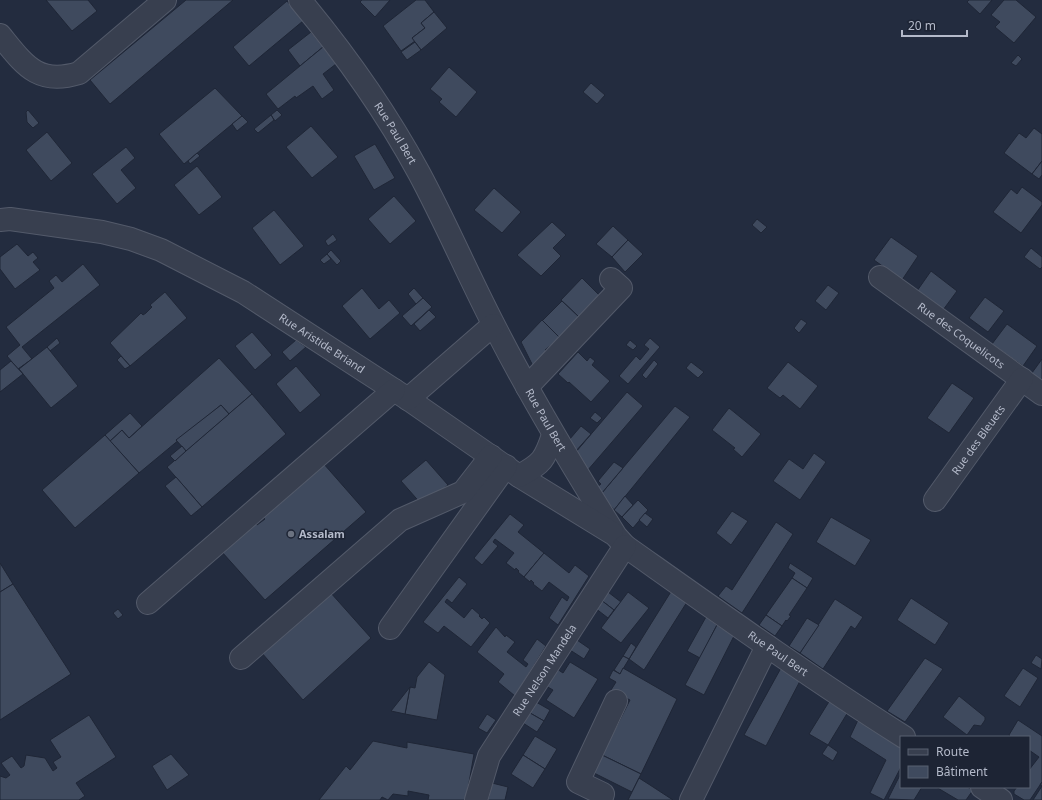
<svg xmlns="http://www.w3.org/2000/svg" width="1042" height="800" viewBox="0 0 1042 800" font-family="'Noto Sans',sans-serif">
	<rect width="100%" height="100%" fill="#232c3f"/>
	<!-- building -->
	<g fill="#3f4a5e" stroke="#1f2636">
		<path d="M46,0H88L97,11L72,31Z"/>
		<path d="M186,0H233L110,104L90,80Z"/>
		<path d="M362,0H390L375,17L360,2Z"/>
		<path d="M416,0H425L434,12L421,23L425,28L412,38L415,41L401,51L383,26Z"/>
		<path d="M969,0H992L980,14L967,2Z"/>
		<path d="M1004,0H1016L1036,17L1014,43L995,27L1000,22L991,15Z"/>
		<path d="M287,1L303,21L249,66L233,47Z"/>
		<path d="M434,12L447,28L421,50L412,38L425,28L421,23Z"/>
		<path d="M311,32L323,47L300,66L288,50Z"/>
		<path d="M415,42L421,50L407,60L401,52Z"/>
		<path d="M323,47L336,64L323,74L334,90L322,99L313,86L296,98L295,96L278,109L266,94Z"/>
		<path d="M1018,55L1022,59L1016,66L1011,63Z"/>
		<path d="M449,67L477,92L456,117L439,102L442,99L430,89Z"/>
		<path d="M591,83L605,95L597,104L583,92Z"/>
		<path d="M215,88L242,116L184,164L159,134Z"/>
		<path d="M28,110L39,123L33,128L27,122L26,112Z"/>
		<path d="M277,110L282,115L275,121L271,115Z"/>
		<path d="M271,115L274,120L258,133L254,129Z"/>
		<path d="M242,116L248,122L237,131L232,124Z"/>
		<path d="M311,126L338,157L312,178L286,147Z"/>
		<path d="M1034,128L1042,134V161L1032,174L1004,153L1019,133L1026,138Z"/>
		<path d="M47,132L72,163L51,181L26,150Z"/>
		<path d="M375,144L395,178L374,190L354,156Z"/>
		<path d="M126,147L135,158L121,170L136,188L117,204L92,174Z"/>
		<path d="M197,153L200,156L190,164L188,161Z"/>
		<path d="M1042,161V175L1039,179L1032,174Z"/>
		<path d="M197,166L222,197L199,215L174,185Z"/>
		<path d="M1022,187L1042,202V205L1021,233L993,212L1011,189L1017,194Z"/>
		<path d="M494,188L521,212L502,233L474,210Z"/>
		<path d="M394,196L416,221L390,244L368,219Z"/>
		<path d="M274,210L304,246L280,265L252,228Z"/>
		<path d="M757,219L767,227L761,233L752,225Z"/>
		<path d="M552,222L566,235L553,248L561,256L541,276L517,255Z"/>
		<path d="M613,226L628,240L612,257L596,244Z"/>
		<path d="M333,234L337,240L328,246L325,241Z"/>
		<path d="M891,237L918,256L902,280L874,260Z"/>
		<path d="M628,240L643,254L625,272L612,257Z"/>
		<path d="M17,244L28,256L33,252L38,258L33,262L40,270L15,289L0,269V257Z"/>
		<path d="M1031,248L1042,257V267L1040,269L1024,257Z"/>
		<path d="M331,250L341,261L337,265L327,254Z"/>
		<path d="M327,254L331,259L324,264L320,260Z"/>
		<path d="M83,264L100,285L22,347L32,359L18,369L7,356L20,345L6,327L54,288L49,281L56,275L62,282Z"/>
		<path d="M931,271L957,291L943,310L917,291Z"/>
		<path d="M582,278L600,296L593,303L592,302L579,317L561,300Z"/>
		<path d="M828,285L839,293L826,310L815,301Z"/>
		<path d="M362,288L379,309L389,300L400,313L370,339L342,306Z"/>
		<path d="M414,288L423,298L416,304L408,294Z"/>
		<path d="M165,292L187,318L130,366L110,343L141,313L143,315L146,313L152,307L150,305Z"/>
		<path d="M985,297L1004,311L988,332L969,318Z"/>
		<path d="M423,298L432,307L411,326L402,316Z"/>
		<path d="M562,301L580,318L560,339L542,321Z"/>
		<path d="M429,310L436,317L420,331L414,324Z"/>
		<path d="M801,319L807,323L799,333L794,328Z"/>
		<path d="M542,320L560,338L545,350L547,352L533,366L521,342Z"/>
		<path d="M1007,324L1037,346L1023,366L992,344Z"/>
		<path d="M252,332L272,355L255,370L235,346Z"/>
		<path d="M57,338L60,343L50,351L47,347Z"/>
		<path d="M650,338L660,347L628,384L619,376L636,356L640,360L649,349L644,345Z"/>
		<path d="M296,340L306,347L290,361L282,352Z"/>
		<path d="M630,340L637,346L633,350L626,345Z"/>
		<path d="M47,347L78,386L51,408L19,369Z"/>
		<path d="M578,352L587,361L590,357L595,361L592,365L610,381L591,402L569,382L568,383L558,374Z"/>
		<path d="M121,356L130,366L125,369L117,360Z"/>
		<path d="M219,358L252,394L229,414L221,405L139,473L110,441L122,430L129,438Z"/>
		<path d="M1042,359V387L1029,377Z"/>
		<path d="M654,360L658,364L646,379L642,375Z"/>
		<path d="M11,361L23,374L0,392V370Z"/>
		<path d="M691,362L704,372L698,378L686,368Z"/>
		<path d="M788,362L818,386L800,409L783,395L780,398L767,388Z"/>
		<path d="M296,366L321,395L300,413L276,384Z"/>
		<path d="M952,383L974,398L949,433L927,418Z"/>
		<path d="M627,392L643,406L587,471L575,453Z"/>
		<path d="M252,394L286,434L202,507L167,467Z"/>
		<path d="M221,405L229,414L186,451L176,440Z"/>
		<path d="M675,406L690,417L614,510L601,494Z"/>
		<path d="M729,408L761,434L742,457L733,449L735,448L712,430Z"/>
		<path d="M595,412L602,418L597,423L590,418Z"/>
		<path d="M130,413L142,426L129,438L122,430L110,441L105,435Z"/>
		<path d="M581,426L591,434L575,452L569,440Z"/>
		<path d="M105,435L139,473L75,528L42,490Z"/>
		<path d="M182,446L186,451L175,461L170,456Z"/>
		<path d="M814,453L826,462L800,500L773,481L789,459L803,469Z"/>
		<path d="M426,460L448,485L423,506L401,481Z"/>
		<path d="M614,462L623,468L601,494L597,487L601,484L598,481Z"/>
		<path d="M323,463L366,512L265,600L222,552L255,523L257,525L265,519L262,516Z"/>
		<path d="M176,477L202,507L191,516L165,486Z"/>
		<path d="M625,496L633,505L622,517L614,510Z"/>
		<path d="M638,500L648,510L633,528L622,517Z"/>
		<path d="M732,511L748,521L731,545L716,533Z"/>
		<path d="M645,513L653,519L647,527L639,520Z"/>
		<path d="M510,514L524,525L518,532L544,553L524,577L518,572L519,571L516,568L515,570L506,563L514,553L495,539L493,542L498,546L482,565L474,558Z"/>
		<path d="M831,517L871,540L855,566L816,542Z"/>
		<path d="M776,522L793,534L742,613L718,596L726,586L732,590Z"/>
		<path d="M544,553L569,573L575,565L589,576L558,625L549,618L562,597L567,601L569,597L549,582L542,591L533,584L534,583L531,580L530,582L524,577Z"/>
		<path d="M0,563L13,584L0,592Z"/>
		<path d="M790,563L813,578L807,588L792,578L795,573L788,568Z"/>
		<path d="M459,577L467,584L452,603L447,599L445,602L464,618L472,608L480,615L479,616L482,619L484,617L490,623L471,647L444,626L438,633L423,622Z"/>
		<path d="M792,578L807,588L789,615L791,616L787,621L786,620L782,626L766,615Z"/>
		<path d="M13,584L71,674L0,720V592Z"/>
		<path d="M672,590L687,602L644,670L629,659Z"/>
		<path d="M330,592L371,638L303,700L261,652Z"/>
		<path d="M608,592L621,602L614,610L601,600Z"/>
		<path d="M628,592L649,608L621,643L601,628Z"/>
		<path d="M911,598L949,623L935,645L897,620Z"/>
		<path d="M835,599L863,617L855,629L851,626L823,669L800,653Z"/>
		<path d="M601,600L614,610L608,618L595,608Z"/>
		<path d="M118,609L123,615L118,619L113,613Z"/>
		<path d="M766,615L782,626L775,636L759,625Z"/>
		<path d="M706,617L717,625L700,658L687,651Z"/>
		<path d="M807,618L819,625L800,653L789,646Z"/>
		<path d="M717,625L734,636L704,695L685,685Z"/>
		<path d="M496,627L505,637L506,635L515,642L507,652L526,667L528,664L523,660L537,639L546,646L515,696L498,682L504,674L477,652Z"/>
		<path d="M577,640L590,649L584,659L570,650Z"/>
		<path d="M631,643L636,647L629,659L623,656Z"/>
		<path d="M1036,655L1042,659L1041,669L1031,663Z"/>
		<path d="M623,656L629,659L620,674L614,670Z"/>
		<path d="M925,658L943,669L905,722L887,711Z"/>
		<path d="M429,662L445,675L437,720L405,714L410,687L415,688L417,677Z"/>
		<path d="M570,662L598,679L574,718L546,700L553,690L546,686L557,669L563,673Z"/>
		<path d="M623,668L677,699L641,774L602,755L630,700L611,690L616,682L609,678L613,670L620,674Z"/>
		<path d="M781,668L800,681L766,746L744,735Z"/>
		<path d="M1023,668L1038,678L1020,707L1004,696Z"/>
		<path d="M410,687L405,714L391,711Z"/>
		<path d="M959,696L985,717V720L981,726L974,725L967,735L943,717Z"/>
		<path d="M830,700L848,712L828,745L809,734Z"/>
		<path d="M536,702L550,710L544,721L530,713Z"/>
		<path d="M530,713L544,721L537,732L523,723Z"/>
		<path d="M487,714L496,720L487,733L478,728Z"/>
		<path d="M89,715L116,757L76,783L85,796L79,800H0V776L6,778L10,775L1,763L12,756L21,768L24,766L26,755L45,758L53,771L57,768L53,762L61,757L50,740Z"/>
		<path d="M858,720L901,746V767L884,800L870,793L886,760L850,737Z"/>
		<path d="M1018,720L1042,736V782L1030,800H1024L1014,794V791L1017,787H1029V770L1039,757L1029,750V737H1011L1009,735Z"/>
		<path d="M535,736L557,749L545,769L523,755Z"/>
		<path d="M373,741L407,748V742L474,754L466,800H428L429,795L408,791V796L393,794L388,800L382,797L380,800H319L346,766L350,770Z"/>
		<path d="M828,745L838,752L833,761L822,754Z"/>
		<path d="M171,754L189,775L167,790L152,766Z"/>
		<path d="M523,755L545,769L533,788L511,774Z"/>
		<path d="M602,755L641,774L632,792L594,773Z"/>
		<path d="M901,773V787H922L914,800L888,799Z"/>
		<path d="M639,778L650,785L673,800H628Z"/>
		<path d="M1042,782V800H1033L1042,786L1040,785Z"/>
		<path d="M492,783L508,787L505,800H488Z"/>
		<path d="M936,787H967L973,790L966,800H958Z"/>
	</g>
	<g fill="none" stroke-linecap="round" stroke-linejoin="round">
		<defs>
			<g id="minor">
				<path id="s1" d="M300,0C345,54 386,112 419,173C447,225 470,280 498,333C534,403 574,469 616,536L625,546C717,611 809,677 904,737"/>
				<path d="M0,35C24,64 37,86 79,73L165,0"/>
				<path id="s2" d="M0,220L10,219L102,232L131,239L161,250L243,292L408,399L519,476L612,533"/>
				<path id="s3" d="M880,277L1042,394"/>
				<path d="M527,387L621,288L611,279"/>
				<path d="M408,399L493,325"/>
				<path d="M519,476C542,464 545,459 553,435"/>
				<path id="s4" d="M935,500L1022,379"/>
				<path d="M148,603L394,390"/>
				<path d="M390,628L506,466"/>
				<path d="M241,658L400,520L463,492L491,456"/>
				<path d="M982,787L1001,800"/>
				<path id="s5" d="M476,800L489,756L625,546"/>
				<path d="M601,800L603,794L578,782L616,701"/>
				<path d="M691,800L767,646"/>
			</g>
		</defs>
		<!-- minor casing -->
		<use href="#minor" stroke="#535a6a" stroke-width="24"/>
		<!-- minor -->
		<use href="#minor" stroke="#383f4f" stroke-width="22"/>
	</g>
	<!-- markers -->
	<circle fill="#6b7280" stroke="#1d2434" stroke-width="1.5" cx="291" cy="534" r="4"/>
	<g text-anchor="middle" stroke-width="3" stroke-linejoin="round" paint-order="stroke">
		<!-- street labels -->
		<g font-size="11" fill="#b4baca" stroke="#1d2434">
			<text dy="4" stroke="none"><textPath href="#s1" startOffset="164">Rue Paul Bert</textPath></text>
			<text dy="4" stroke="none"><textPath href="#s3" startOffset="100">Rue des Coquelicots</textPath></text>
			<text dy="4" stroke="none"><textPath href="#s2" startOffset="351">Rue Aristide Briand</textPath></text>
			<text dy="4" stroke="none"><textPath href="#s1" startOffset="488">Rue Paul Bert</textPath></text>
			<text dy="4" stroke="none"><textPath href="#s4" startOffset="74">Rue des Bleuets</textPath></text>
			<text dy="4" stroke="none"><textPath href="#s1" startOffset="824">Rue Paul Bert</textPath></text>
			<text dy="4" stroke="none"><textPath href="#s5" startOffset="148">Rue Nelson Mandela</textPath></text>
		</g>
		<!-- poi labels -->
		<g font-size="11" font-weight="bold" fill="#b4baca" stroke="#1d2434" text-anchor="start">
			<text x="299" y="538">Assalam</text>
		</g>
	</g>
	<!-- legend -->
	<rect x="900" y="736" width="130" height="52" fill="#1d2434" stroke="#596070"/>
	<rect x="908" y="749" width="20" height="6" fill="#383f4f" stroke="#596070"/>
	<text x="936" y="756" font-size="12" fill="#b4baca">Route</text>
	<rect x="908" y="766" width="20" height="12" fill="#3f4a5e" stroke="#596070"/>
	<text x="936" y="776" font-size="12" fill="#b4baca">Bâtiment</text>
	<!-- scale -->
	<path d="M902 30v6h65v-6" fill="none" stroke="#b4baca" stroke-width="2"/>
	<text x="908" y="30" font-size="12" fill="#b4baca" stroke="#1d2434" stroke-width="3" paint-order="stroke">20 m</text>
</svg>
